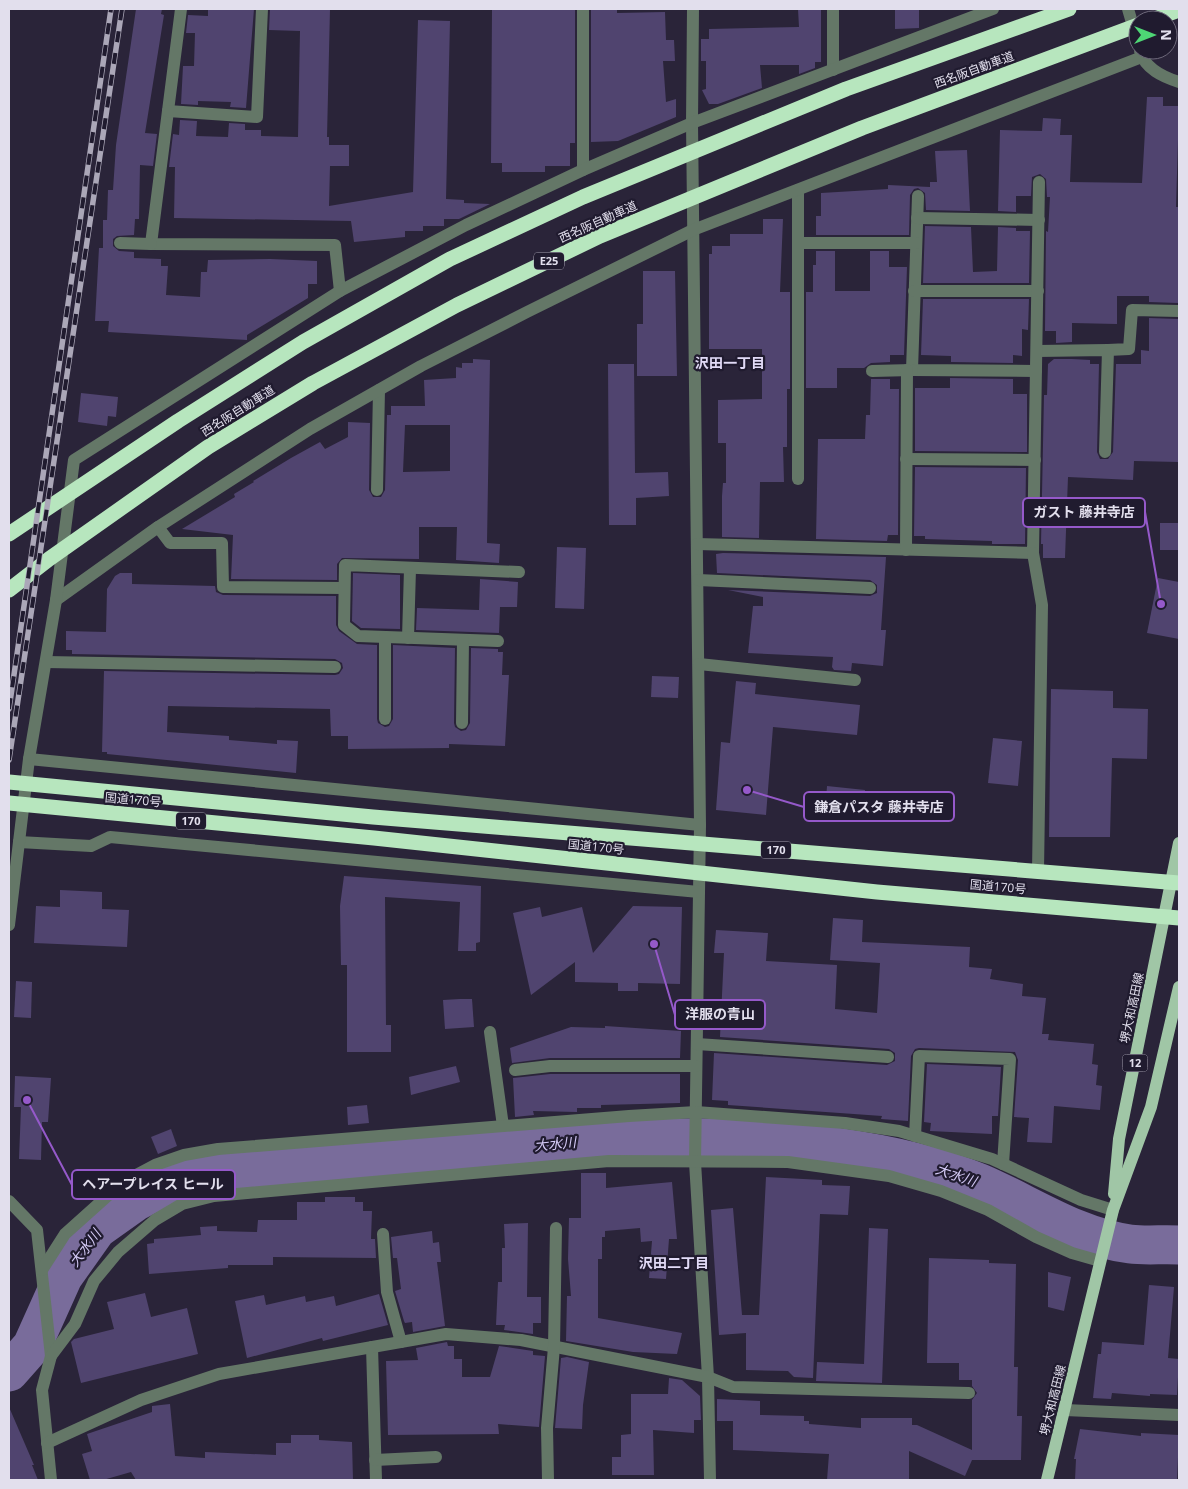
<svg xmlns="http://www.w3.org/2000/svg" width="1188" height="1489" viewBox="0 0 1188 1489" font-family="'Open Sans','Noto Sans JP',sans-serif">
	<rect width="100%" height="100%" fill="#2a2439"/>
	<g fill="none" stroke-linecap="round" stroke-linejoin="round">
		<!-- river -->
		<path stroke="#796c9b" stroke-width="39" d="M9,1372L32,1346L63,1277L97,1229L135,1202L172,1183L217,1173C309,1165 400,1157 492,1149C607,1140 722,1130 836,1147C885,1154 934,1164 980,1183C1029,1204 1076,1237 1130,1244C1146,1246 1163,1244 1179,1245"/>
	</g>
	<!-- building -->
	<g fill="#50446f" fill-rule="evenodd">
		<path d="M136,9H162L161,14L164,15L145,133L157,134L153,166L140,165L139,219H135L134,235L117,236L113,239V246L119,251L134,252V258L161,259V266H168L166,295L200,297L201,272H207L208,260L270,259L317,261V284H308V298L247,335V340L108,332L109,321H95L99,248H103V220H107L108,190H113L116,145Z"/>
		<path d="M208,9H254L246,108L230,107L231,102L198,101V105L181,104L183,66H194L195,33H186L188,15L208,16Z"/>
		<path d="M270,9H330L327,137H329V145H349V166H330L329,206L413,192L418,20L450,21L446,199L464,200V203L490,204L459,219H444V226H423V231H405V237L354,242L351,221L174,218L175,167H169L173,134L179,135L180,120L197,121L196,136L228,137L229,123L245,124V130H261V136L298,137L300,31L269,30Z"/>
		<path d="M492,9H575V143H570V166H545V172H502V163H491Z"/>
		<path d="M591,9H617V13L665,12L666,40H674L675,61H663L666,102L676,99V117L618,141L591,142Z"/>
		<path d="M798,9H821V62H815V68L799,74V65H760L762,88L718,104H709L702,90L706,89V61H701V39H709V29L799,27Z"/>
		<path d="M895,9H919V28L895,29Z"/>
		<path d="M1147,97H1163V106H1179L1176,207H1179V300L1178,303L1149,302V296H1117V324L1072,323V342L1056,343V331H1045L1046,231L1048,232L1050,197H1047L1046,179L1040,174L1032,177L1031,196H1016V212L998,211L1000,130L1042,131L1043,118L1061,119L1060,135H1072L1070,182L1142,183Z"/>
		<path d="M967,150L970,211L926,210L925,193L918,188L914,189L910,195L909,235H816V216H821V193L888,189V185L930,187V182H937L935,151Z"/>
		<path d="M763,219H783L780,292H790V389H787V447H783L784,482H760L759,538L722,537V496L723,483H726V443H718V400L762,399V349H709V254H712V246H730V234H763Z"/>
		<path d="M925,226L971,227L973,272L997,271L998,227L1016,228V231H1030L1029,283H923Z"/>
		<path d="M816,251H835V291H870V251H889V267H907L904,355H890V362L871,363L864,368H837V388H806V292H813V265H816Z"/>
		<path d="M643,271H675L677,376H637V324H643Z"/>
		<path d="M923,299H1029L1028,330L1022,329V356L1013,355V363L951,362V356L921,355Z"/>
		<path d="M1149,318L1178,319L1179,462L1134,461L1133,480L1068,477L1065,558H1043V544H1041L1044,395H1047L1048,364L1054,359H1072L1090,360V364H1099L1097,452L1100,459H1108L1113,452L1116,364H1141V350L1149,351Z"/>
		<path d="M473,359L490,360L487,543L500,544L499,563L456,560L457,527H419V559L342,558L337,564V580L231,579L233,535L182,529L235,497L234,494L254,482L253,481L291,458L320,442L325,449L348,437V422L370,423L369,490L373,497H381L385,490L387,415H391V406H425L424,380L456,378V367L462,368V363H473ZM405,425H450V471L403,472Z"/>
		<path d="M608,364H634L635,473L668,472L669,496L636,498V525H609Z"/>
		<path d="M950,378L1013,379V394H1027V452L915,451V388H950Z"/>
		<path d="M871,379H890V389H899L898,535H888L887,541L816,539L818,439H865L866,415H870Z"/>
		<path d="M81,393L118,397L116,417L108,416L107,426L78,422Z"/>
		<path d="M915,467L1026,468L1025,544H992V541L925,539V536H914Z"/>
		<rect x="1160" y="523" width="19" height="27"/>
		<path d="M557,547L586,548L584,609L555,608Z"/>
		<path d="M723,553L886,557L881,630H886L883,666L852,663L851,671L834,670L832,667L833,657L748,653L753,606H763V597L728,590L870,596L877,593V585L870,580L717,573L716,554Z"/>
		<path d="M120,573H132V584L215,586L216,592L223,595L336,596V625L339,631L357,644L377,645V719L378,723L385,727L389,726L393,719V645L455,648L454,723L455,727L461,731L466,730L470,723L471,648L498,649V652H503L502,675H509L505,746L449,744V748L348,749V736H331L330,709L168,706L167,732L229,736V740L277,744V740L298,741L296,773L107,754V752H102L104,671L335,675L339,674L343,668L342,663L335,659L72,654V650H66V631L106,632L107,589L115,576Z"/>
		<path d="M353,573L400,575V629L361,628L352,621Z"/>
		<path d="M1158,578L1179,582V639L1147,633Z"/>
		<path d="M480,579L518,582L517,607H500L499,633L416,630L417,608L479,610Z"/>
		<path d="M652,676L679,677L678,698L651,697Z"/>
		<path d="M736,681L756,683L755,694L860,705L857,735L773,727L766,815L716,810L721,742L730,743Z"/>
		<path d="M1051,689L1113,691V708L1148,709L1147,759L1112,758L1110,837H1049Z"/>
		<path d="M993,738L1022,741L1018,786L988,783Z"/>
		<path d="M827,786L865,790L863,818L825,814Z"/>
		<path d="M344,876L481,886L480,942L476,943V951H458L460,902L385,897L386,1025H391V1052H347V965H341L340,906Z"/>
		<path d="M60,890L102,892V909L129,910L127,947L34,943L36,906L60,907Z"/>
		<path d="M633,906L682,907L680,984L638,983V991H618V983L575,982V962L531,995L513,913L540,907L542,917L582,907L593,953Z"/>
		<path d="M833,918L863,920L862,942L970,947L969,967L992,969L990,979L1023,984L1022,996L1046,998L1042,1034H1049L1048,1040L1094,1044L1092,1064L1098,1065L1096,1085L1102,1086L1100,1110L1054,1106L1052,1143L1027,1142L1029,1118L1014,1117L1018,1060L1015,1052L919,1048L915,1049L911,1056L908,1121L881,1119L882,1116L728,1105V1101L712,1100L714,1053L887,1065L895,1061V1053L889,1049L720,1037L724,953H714L716,930L768,933L766,961L837,965L835,1009L877,1013L880,963L830,960Z"/>
		<path d="M16,981L32,982L31,1018L14,1017Z"/>
		<path d="M460,999H472L474,1027L445,1029L443,1000Z"/>
		<path d="M605,1026L681,1031L680,1058H550L512,1063L510,1048L571,1027L605,1028Z"/>
		<path d="M927,1064L1001,1067L998,1116H992V1134L930,1131L931,1123L924,1122Z"/>
		<path d="M456,1066L460,1082L411,1095L409,1077Z"/>
		<path d="M550,1074H680V1103L601,1105V1108H577V1112L533,1111L534,1115L515,1117L513,1078Z"/>
		<path d="M15,1076L51,1078L48,1122H42L41,1160L19,1159L21,1107H14Z"/>
		<path d="M367,1105L369,1123L348,1125L347,1107Z"/>
		<path d="M171,1129L177,1146L158,1154L151,1137Z"/>
		<path d="M581,1173H606V1188L672,1182L677,1239H669L666,1279L649,1278L652,1241L641,1242L640,1228L605,1231V1237H602V1259H598V1318L682,1333L677,1354L633,1352L566,1341L567,1296H571L568,1259L569,1218H581Z"/>
		<path d="M766,1177L822,1180V1185L850,1186L848,1215L820,1214L813,1378L794,1377L788,1371L746,1370V1333L719,1335L711,1210L733,1208L742,1315H759Z"/>
		<path d="M325,1197H355V1202H363V1211H372L371,1239H375L376,1258L273,1257V1265H228V1268L149,1274L147,1244L154,1243V1239L201,1235L200,1227L217,1226V1231L257,1232L258,1220H297V1202H325Z"/>
		<path d="M528,1223L527,1297H541V1323H533V1334L504,1330L505,1325H496L498,1282H502V1248H505L504,1224Z"/>
		<path d="M869,1228L888,1229L882,1383L816,1381L817,1362L864,1364Z"/>
		<path d="M432,1231L433,1243L439,1242L441,1262H437L445,1326L413,1332L412,1322L405,1323L404,1321L395,1291L401,1289L397,1258H393L391,1237Z"/>
		<path d="M929,1258L989,1260V1263L1016,1264L1014,1367H1018L1017,1416H1022L1021,1460H972L965,1476L909,1451V1480H827L829,1454L733,1450V1421H717V1399L760,1401V1415L804,1416V1421H809V1424L861,1428V1418H912V1425H917L972,1450V1400L977,1393L972,1386V1380H959V1363H927Z"/>
		<path d="M1048,1272L1071,1277L1064,1311L1048,1307Z"/>
		<path d="M1149,1285L1174,1287L1168,1358L1179,1359L1177,1395L1150,1394V1396L1112,1393L1111,1399L1093,1398L1096,1370L1098,1354H1101L1102,1342L1144,1345Z"/>
		<path d="M145,1293L151,1317L187,1308L198,1354L81,1383L71,1342L74,1339L114,1329L107,1302Z"/>
		<path d="M379,1294L388,1325L323,1341L322,1338L247,1358L235,1301L264,1295L266,1305L305,1296L306,1302L334,1296L336,1306Z"/>
		<path d="M447,1342L448,1346H454V1359H462V1377H490L499,1346L533,1351V1355L545,1356L539,1427L498,1424L499,1434L388,1435L386,1361L418,1360L416,1348Z"/>
		<path d="M567,1357L589,1362L583,1405L582,1429L555,1428L561,1358Z"/>
		<path d="M669,1378L682,1380L700,1396L701,1420H694V1433L653,1430L654,1475H612V1457H621V1435L631,1434V1394H668Z"/>
		<path d="M170,1404L175,1456L205,1458V1452L276,1455V1443H291V1435H319V1440L352,1442L353,1480H136L131,1472L103,1480H90L82,1454L92,1451L87,1434L152,1412V1406Z"/>
		<path d="M9,1407L34,1465H32L38,1480H9Z"/>
		<path d="M1080,1429L1141,1436V1433L1179,1435L1177,1480H1075L1076,1459H1074Z"/>
	</g>
	<g fill="none" stroke-linecap="round" stroke-linejoin="round">
		<!-- minor -->
		<g stroke="#647767" stroke-width="12">
			<path d="M181,9L151,244L335,245L340,291"/>
			<path d="M583,9V170"/>
			<path d="M693,9L692,123L700,825L695,1162L708,1377L710,1480"/>
			<path d="M1128,9L1138,43"/>
			<path d="M1140,51C1145,69 1163,77 1179,82"/>
			<path d="M833,70V9"/>
			<path d="M168,111L257,117L262,9"/>
			<path d="M918,196L912,370L1036,371"/>
			<path d="M917,218L1039,220"/>
			<path d="M120,243L151,244"/>
			<path d="M798,243H916"/>
			<path d="M914,291H1038"/>
			<path d="M1108,350L1129,349L1132,310L1179,311"/>
			<path d="M1037,351L1108,350L1105,452"/>
			<path d="M872,371L912,370"/>
			<path d="M906,459L1035,460"/>
			<path d="M798,479V190"/>
			<path d="M377,490L379,390"/>
			<path d="M158,527L170,543H222L223,587L344,588"/>
			<path d="M697,544L1033,553L1039,182"/>
			<path d="M906,550L907,370"/>
			<path d="M1033,553L1042,605L1038,871"/>
			<path d="M698,580L870,588"/>
			<path d="M56,600L158,527L310,429L421,366L527,312L693,230L1142,57"/>
			<path d="M408,638L410,569"/>
			<path d="M498,641L358,636L344,625L345,565L519,572"/>
			<path d="M46,662L335,667"/>
			<path d="M699,664L855,680"/>
			<path d="M385,719V637"/>
			<path d="M462,723L463,640"/>
			<path d="M29,759L700,825"/>
			<path d="M19,842L91,846L110,837L699,892"/>
			<path d="M9,925L29,759L56,600L74,460L340,291L466,225L583,170L692,123L993,9"/>
			<path d="M490,1032L503,1126"/>
			<path d="M697,1044L888,1057"/>
			<path d="M515,1070L550,1066H696"/>
			<path d="M915,1136L919,1056L1010,1059L1003,1164"/>
			<path d="M9,1201L37,1230L51,1356L42,1390L51,1480"/>
			<path d="M383,1234L387,1292L401,1342"/>
			<path d="M42,1270L65,1234L123,1182L155,1165L184,1155L218,1149L629,1116L696,1112L845,1123L899,1131L992,1159L1081,1200L1113,1210"/>
			<path d="M372,1347L376,1480"/>
			<path d="M51,1356L75,1324L94,1281L118,1252L155,1220L182,1204L214,1196L609,1161L788,1162L889,1176L941,1191L988,1210L1036,1237L1072,1253L1100,1261"/>
			<path d="M1065,1410L1179,1415"/>
			<path d="M47,1443L141,1400L219,1374L446,1334L521,1340L708,1377L733,1387L969,1393"/>
			<path d="M375,1460L436,1457"/>
			<path d="M548,1480L547,1428L554,1347L556,1228"/>
		</g>
		<!-- major -->
		<g stroke="#a0c6a6" stroke-width="12">
			<path d="M1114,1194L1119,1139L1179,843"/>
			<path d="M1047,1480L1113,1210L1151,1107L1179,987"/>
		</g>
		<!-- highway -->
		<g stroke="#b7e6be" stroke-width="15">
			<path d="M1152,20L1179,10"/>
			<path d="M9,534L178,421L303,342L450,259L583,197L846,89L1069,9"/>
			<path d="M9,590L49,559L208,447L313,383L457,305L600,236L862,128L1138,25"/>
			<path d="M9,782L373,817L1179,883"/>
			<path d="M9,803L374,838L877,892L1179,918"/>
		</g>
		<defs>
			<g id="rail">
				<path d="M9,709L111,9"/>
				<path d="M9,760L122,9"/>
			</g>
		</defs>
		<!-- rail casing -->
		<use href="#rail" stroke="#aba7b8" stroke-width="5.5"/>
		<!-- rail -->
		<use href="#rail" stroke="#201b2f" stroke-width="4" stroke-dasharray="11" stroke-linecap="butt"/>
	</g>
	<g text-anchor="middle" stroke-width="4.5" stroke-linejoin="round" paint-order="stroke">
		<!-- shield labels -->
		<g fill="#201b2f" stroke="#a8a4b4" stroke-width="1">
			<rect x="534" y="252.5" width="30" height="17" rx="4"/>
			<rect x="176" y="812.5" width="30" height="17" rx="4"/>
			<rect x="761" y="841.5" width="30" height="17" rx="4"/>
			<rect x="1122.5" y="1054.5" width="25" height="17" rx="4"/>
		</g>
		<g font-size="11" font-weight="bold" fill="#e2dfed">
			<text x="549" y="265">E25</text>
			<text x="191" y="825">170</text>
			<text x="776" y="854">170</text>
			<text x="1135" y="1067">12</text>
		</g>
		<!-- street labels -->
		<g font-size="12" fill="#e2dfed" stroke="#201b2f">
			<text transform="translate(974 70) rotate(-20)" y="4">西名阪自動車道</text>
			<text transform="translate(598 222) rotate(-24)" y="4">西名阪自動車道</text>
			<text transform="translate(238 411) rotate(-32)" y="4">西名阪自動車道</text>
			<text transform="translate(133 800) rotate(5)" y="4">国道170号</text>
			<text transform="translate(596 847) rotate(6)" y="4">国道170号</text>
			<text transform="translate(998 887) rotate(5)" y="4">国道170号</text>
			<text transform="translate(1132 1008) rotate(-78)" y="4">堺大和高田線</text>
			<text transform="translate(1053 1400) rotate(-76)" y="4">堺大和高田線</text>
		</g>
		<!-- neighbourhood labels -->
		<g font-size="14" font-weight="bold" fill="#e1daf6" stroke="#201b2f">
			<text x="730" y="368">沢田一丁目</text>
			<text x="674" y="1268">沢田二丁目</text>
		</g>
		<!-- water labels -->
		<g font-size="14" font-style="italic" fill="#d4caf6" stroke="#201b2f">
			<text transform="translate(555 1144) rotate(-5)" y="5">大水川</text>
			<text transform="translate(956 1175) rotate(19)" y="5">大水川</text>
			<text transform="translate(85 1248) rotate(-53)" y="5">大水川</text>
		</g>
	</g>
	<!-- callouts -->
	<path fill="none" stroke="#9559ca" stroke-width="2" d="M1161 604L1145 512M747 790L804 807M654 944L675 1015M27 1100L72 1185"/>
	<g fill="#9559ca" stroke="#201b2f" stroke-width="2">
		<circle cx="1161" cy="604" r="5"/>
		<circle cx="747" cy="790" r="5"/>
		<circle cx="654" cy="944" r="5"/>
		<circle cx="27" cy="1100" r="5"/>
	</g>
	<g fill="#201b2f" stroke="#9559ca" stroke-width="2">
		<rect x="1023" y="498" width="122" height="29" rx="5"/>
		<rect x="804" y="792" width="150" height="29" rx="5"/>
		<rect x="675" y="1000" width="90" height="29" rx="5"/>
		<rect x="72" y="1170" width="163" height="29" rx="5"/>
	</g>
	<g font-size="14" text-anchor="middle" font-weight="bold" fill="#e2dfed">
		<text x="1084" y="517">ガスト 藤井寺店</text>
		<text x="879" y="812">鎌倉パスタ 藤井寺店</text>
		<text x="720" y="1019">洋服の青山</text>
		<text x="153" y="1189">ヘアープレイス ヒール</text>
	</g>
	<!-- border -->
	<rect width="1188" height="1489" fill="none" stroke="#e2dfed" stroke-width="20"/>
	<!-- north arrow -->
	<g transform="translate(1153 35) rotate(90)"><circle r="24" fill="#201b2f" stroke="#6e697b"/>
	<path d="M0-4L9 19L0 12L-9 19Z" fill="#4ed675"/>
	<text y="-8" font-size="14" font-weight="bold" text-anchor="middle" fill="#e2dfed">N</text>
	</g>
</svg>
